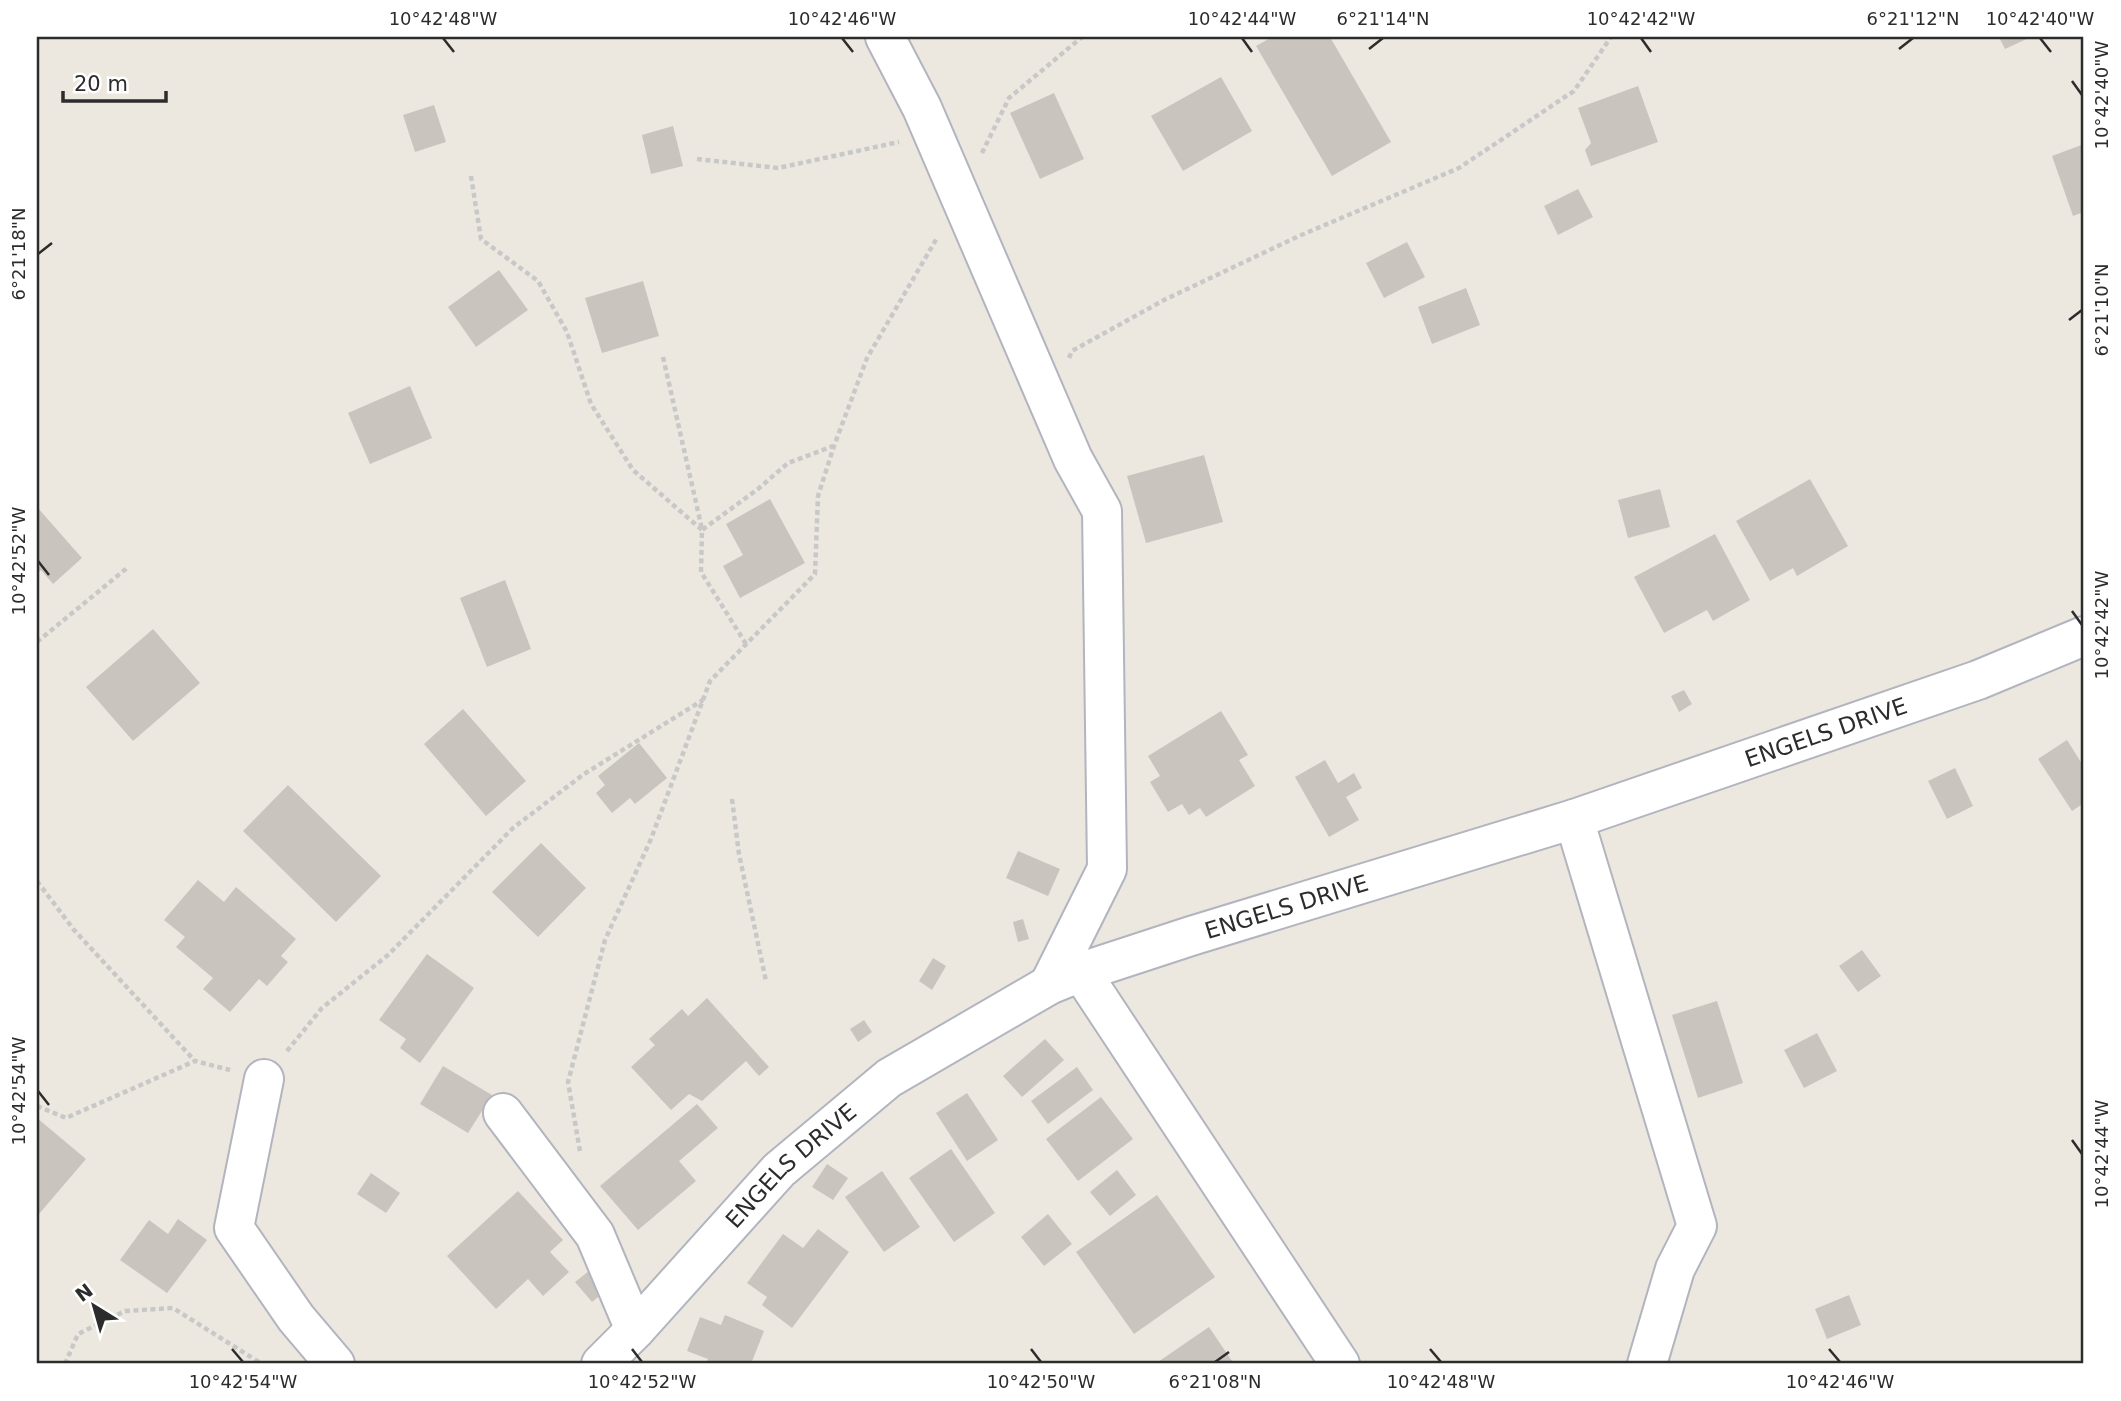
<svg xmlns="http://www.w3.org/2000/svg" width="2121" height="1401" viewBox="0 0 2121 1401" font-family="'DejaVu Sans',sans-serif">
	<rect width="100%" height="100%" fill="#ede8df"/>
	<!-- building -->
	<g fill="#c9c4be">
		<path d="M1272,37H1330L1391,142L1332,176L1256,46Z"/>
		<path d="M1999,37H2031L2005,49Z"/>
		<path d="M1221,77L1252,131L1183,171L1151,116Z"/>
		<path d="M1638,86L1658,142L1591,166L1585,150L1591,143L1578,108Z"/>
		<path d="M1054,93L1084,159L1040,179L1010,113Z"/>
		<path d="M434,105L446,142L415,152L403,115Z"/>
		<path d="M673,126L683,166L651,174L642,135Z"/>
		<path d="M2084,144V212L2073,216L2052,156Z"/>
		<path d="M1578,189L1593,217L1558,235L1544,206Z"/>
		<path d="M1407,242L1425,277L1384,298L1366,263Z"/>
		<path d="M499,270L528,310L476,347L448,307Z"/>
		<path d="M643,281L659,336L602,353L585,298Z"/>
		<path d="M1466,288L1480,325L1432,344L1418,307Z"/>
		<path d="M410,386L432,438L370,464L348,413Z"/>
		<path d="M1204,455L1223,522L1146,543L1127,476Z"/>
		<path d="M1810,479L1848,546L1797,576L1793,568L1770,581L1736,521Z"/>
		<path d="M1660,489L1670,527L1628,538L1618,500Z"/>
		<path d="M770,499L805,563L740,598L723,566L743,555L726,524Z"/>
		<path d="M37,507L82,558L53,584L41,570L37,574Z"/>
		<path d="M1715,534L1750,600L1713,621L1707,610L1664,633L1634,577Z"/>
		<path d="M505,580L531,649L487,667L460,598Z"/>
		<path d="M153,629L200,683L133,741L86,687Z"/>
		<path d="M1684,690L1692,704L1679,712L1671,696Z"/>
		<path d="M463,709L526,781L486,816L424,744Z"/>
		<path d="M1221,711L1248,755L1239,760L1255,786L1206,817L1200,808L1189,815L1182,804L1168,812L1150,782L1160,776L1148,756Z"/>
		<path d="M2067,740L2084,767V803L2072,811L2038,759Z"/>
		<path d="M639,743L667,778L635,804L630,798L612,813L596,793L605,785L598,776Z"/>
		<path d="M1325,760L1338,783L1354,773L1362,788L1346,797L1359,820L1329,837L1295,777Z"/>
		<path d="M1955,768L1973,806L1947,819L1928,781Z"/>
		<path d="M288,785L381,876L336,922L243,831Z"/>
		<path d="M541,843L586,888L538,937L492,892Z"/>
		<path d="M1018,851L1060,869L1048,896L1006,878Z"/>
		<path d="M198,880L224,902L236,887L296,939L281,956L288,962L267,986L259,979L230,1012L203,989L213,978L176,947L185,937L164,920Z"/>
		<path d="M1023,919L1029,939L1018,942L1013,922Z"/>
		<path d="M1862,950L1881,976L1858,992L1839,966Z"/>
		<path d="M427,954L474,988L420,1063L400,1048L406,1039L379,1020Z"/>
		<path d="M933,958L946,966L932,990L919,981Z"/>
		<path d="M707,998L769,1067L759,1076L746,1061L702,1101L689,1094L671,1110L631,1067L655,1045L649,1039L682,1009L688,1016Z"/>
		<path d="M1717,1001L1743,1083L1698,1098L1672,1015Z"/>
		<path d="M864,1020L872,1032L858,1042L850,1029Z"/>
		<path d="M1817,1033L1837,1071L1804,1088L1784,1050Z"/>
		<path d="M1045,1039L1064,1060L1022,1097L1003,1076Z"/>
		<path d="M443,1066L492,1095L468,1133L420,1104Z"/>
		<path d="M1077,1067L1093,1090L1048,1124L1031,1101Z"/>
		<path d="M967,1093L998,1140L967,1161L936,1113Z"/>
		<path d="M1101,1097L1133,1139L1078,1181L1046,1139Z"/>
		<path d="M697,1104L718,1128L679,1161L696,1181L638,1230L600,1186Z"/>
		<path d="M37,1118L86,1159L39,1214L37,1212Z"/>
		<path d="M951,1149L995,1213L954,1242L909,1178Z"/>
		<path d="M827,1164L848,1178L833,1200L812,1187Z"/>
		<path d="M1117,1170L1136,1195L1110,1216L1090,1192Z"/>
		<path d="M882,1171L920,1227L884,1252L845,1197Z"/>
		<path d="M371,1173L400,1193L386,1213L357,1194Z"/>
		<path d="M518,1191L563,1240L550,1252L569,1272L543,1296L528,1279L496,1309L447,1256Z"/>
		<path d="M1157,1195L1215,1277L1134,1334L1076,1252Z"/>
		<path d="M1048,1214L1072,1244L1044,1266L1021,1237Z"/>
		<path d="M178,1219L207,1240L167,1293L120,1260L149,1220L168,1234Z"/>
		<path d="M818,1229L849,1252L792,1328L762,1305L767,1297L747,1283L783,1234L803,1248Z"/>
		<path d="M594,1267L610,1287L592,1302L575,1282Z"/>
		<path d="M1849,1295L1861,1325L1827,1339L1815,1309Z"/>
		<path d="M725,1315L764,1331L751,1364H706L708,1359L687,1351L700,1317L721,1325Z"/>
		<path d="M1209,1327L1234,1364H1155Z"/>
	</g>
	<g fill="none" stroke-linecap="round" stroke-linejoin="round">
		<defs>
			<g id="minor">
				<path d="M885,37L922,108L1073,459L1102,511L1107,869L1049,985"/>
				<path d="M1574,819L1697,1226L1675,1269L1647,1364"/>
				<path d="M1081,972L1340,1364"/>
				<path d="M264,1079L234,1228L296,1318L335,1364"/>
				<path d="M503,1113L595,1235L635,1330"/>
				<path id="s1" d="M601,1364L635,1330L779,1170L889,1078L1049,985L1081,972L1191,936L1574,819L1978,680L2084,636"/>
			</g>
		</defs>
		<!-- minor casing -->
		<use href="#minor" stroke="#b2b4bf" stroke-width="42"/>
		<!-- path -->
		<g stroke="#c8c8c8" stroke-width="4.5" stroke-dasharray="5 3.5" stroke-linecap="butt">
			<path d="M982,153L1009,98L1082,37"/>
			<path d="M697,159L778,168L899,142"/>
			<path d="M471,176L481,239L538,281L567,332L591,404L633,470L702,530"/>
			<path d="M663,357L702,529"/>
			<path d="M1069,358L1072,351L1164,300L1299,236L1459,168L1574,91L1611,37"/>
			<path d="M37,642L127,568"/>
			<path d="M746,644L701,572L702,530L758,489L788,463L833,446"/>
			<path d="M732,799L739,854L766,981"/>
			<path d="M37,881L74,930L195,1061"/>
			<path d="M287,1051L322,1008L388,955L513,828L584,774L703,700"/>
			<path d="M37,1106L66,1118L195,1061L230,1070"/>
			<path d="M580,1151L568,1082L605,940L651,839L710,681L815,574L818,496L834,446L867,358L937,238"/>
			<path d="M65,1364L78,1334L125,1311L173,1308L262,1364"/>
		</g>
		<!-- minor -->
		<use href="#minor" stroke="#fff" stroke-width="38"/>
	</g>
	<!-- ticks -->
	<path fill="none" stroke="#2c2c2c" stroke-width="2.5" d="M443,38L454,52M842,38L853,52M1242,38L1252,52M1641,38L1651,52M2040,38L2051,52M1369,49L1383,38M1899,49L1913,38M2072,81L2082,95M38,254L52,243M2069,320L2082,310M38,561L49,575M2072,611L2082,625M38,1091L49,1105M2072,1140L2082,1154M232,1349L243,1362M632,1349L642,1362M1031,1349L1041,1362M1430,1349L1441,1362M1829,1349L1840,1362M1215,1362L1229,1352"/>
	<g text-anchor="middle" stroke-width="6" stroke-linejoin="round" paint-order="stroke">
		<!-- street labels -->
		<g font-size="23" fill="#2c2c2c" stroke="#fff">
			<text dy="8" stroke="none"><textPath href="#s1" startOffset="1409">ENGELS DRIVE</textPath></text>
			<text dy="8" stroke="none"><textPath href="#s1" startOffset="842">ENGELS DRIVE</textPath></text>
			<text dy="8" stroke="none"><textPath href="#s1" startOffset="275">ENGELS DRIVE</textPath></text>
		</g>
	</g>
	<!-- border -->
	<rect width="2121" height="1401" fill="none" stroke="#ffffff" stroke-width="77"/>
	<!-- north arrow -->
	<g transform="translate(94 1306) rotate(323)" stroke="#ffffff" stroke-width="5" paint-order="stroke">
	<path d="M0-5L12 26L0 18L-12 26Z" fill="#2c2c2c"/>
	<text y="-10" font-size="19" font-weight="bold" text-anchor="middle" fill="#2c2c2c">N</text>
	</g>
	<!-- scale -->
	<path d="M63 91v10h103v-10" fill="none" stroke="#2c2c2c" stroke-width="3.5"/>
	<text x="74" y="91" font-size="21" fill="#2c2c2c" stroke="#ffffff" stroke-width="5" paint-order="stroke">20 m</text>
	<rect x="38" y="38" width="2044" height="1324" fill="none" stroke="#2c2c2c" stroke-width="2.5"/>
	<g font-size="18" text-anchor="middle" fill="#2c2c2c">
		<text x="443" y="25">10°42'48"W</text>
		<text x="842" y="25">10°42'46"W</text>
		<text x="1242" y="25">10°42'44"W</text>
		<text x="1383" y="25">6°21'14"N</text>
		<text x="1641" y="25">10°42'42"W</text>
		<text x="1913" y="25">6°21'12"N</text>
		<text x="2040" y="25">10°42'40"W</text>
		<text transform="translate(2102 95) rotate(-90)" y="6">10°42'40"W</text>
		<text transform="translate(19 254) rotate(-90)" y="6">6°21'18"N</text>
		<text transform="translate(2102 310) rotate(-90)" y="6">6°21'10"N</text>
		<text transform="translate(19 561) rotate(-90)" y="6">10°42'52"W</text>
		<text transform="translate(2102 625) rotate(-90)" y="6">10°42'42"W</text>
		<text transform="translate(19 1091) rotate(-90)" y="6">10°42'54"W</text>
		<text transform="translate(2102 1154) rotate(-90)" y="6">10°42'44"W</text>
		<text x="243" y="1388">10°42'54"W</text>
		<text x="642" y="1388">10°42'52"W</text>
		<text x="1041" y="1388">10°42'50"W</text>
		<text x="1215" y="1388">6°21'08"N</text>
		<text x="1441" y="1388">10°42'48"W</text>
		<text x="1840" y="1388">10°42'46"W</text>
	</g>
</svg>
